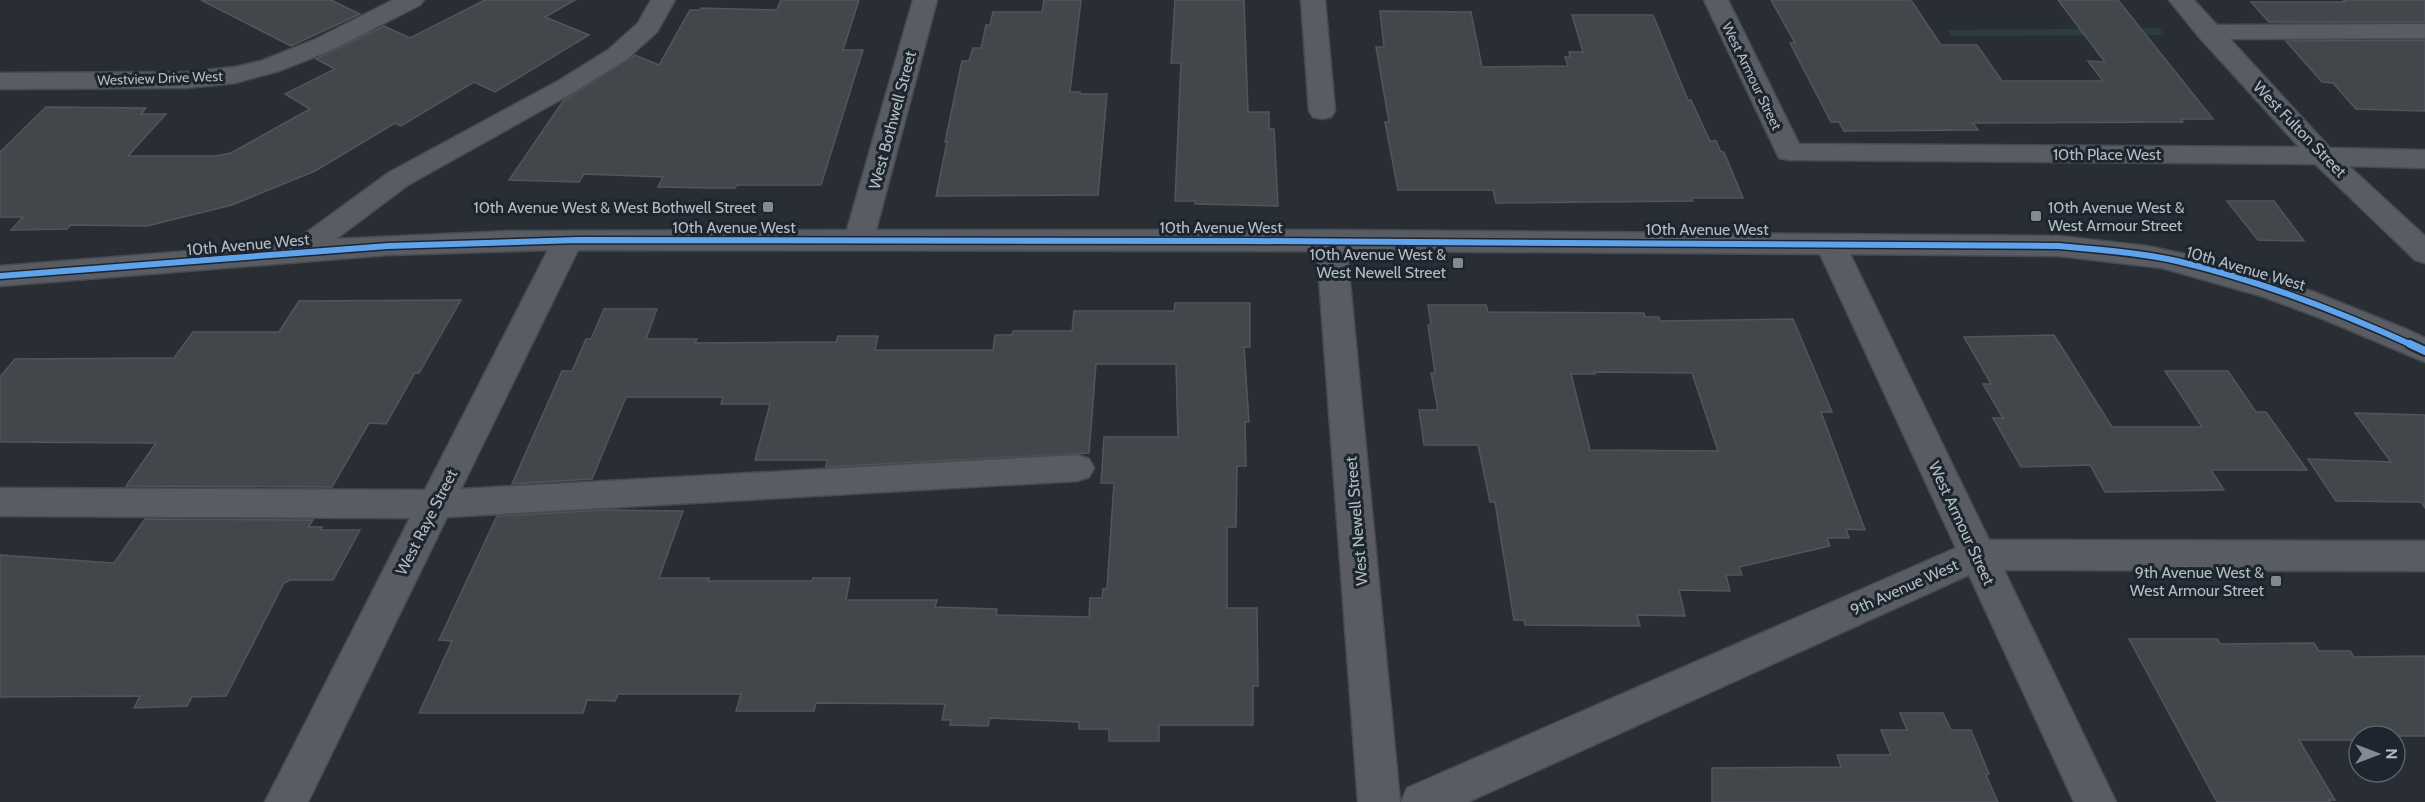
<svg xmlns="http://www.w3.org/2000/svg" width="2425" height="802" viewBox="0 0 2425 802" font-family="Cabin,sans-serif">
	<rect width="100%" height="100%" fill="#292e34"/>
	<!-- green -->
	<path fill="#2c3d3e" d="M2159,28L2165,35L1952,36L1947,30Z"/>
	<!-- building -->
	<g fill="#42474c" stroke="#51565b" stroke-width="1.5" fill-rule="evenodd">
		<path d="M201,0H331L360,14L291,46Z"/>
		<path d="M485,0H575L545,17L589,35L495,92L474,82L401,126L395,123L315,171L232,205L147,226L70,225L67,229L11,230L23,217H0V152L46,107L146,108L141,114H166L128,156H216L231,153L310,109L285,94L335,69L316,59L384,26L410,38Z"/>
		<path d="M781,0H859L843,50H863L821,185H737L735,188H713L658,187L663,177L584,174L579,182L509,180L563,101L635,55L659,65L690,10H700L701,8L777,10Z"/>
		<path d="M1044,0H1081L1070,92H1080V94H1107L1098,195L936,196L947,142H945L962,61H969L973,48H981L986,25H990L993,12H1042Z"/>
		<path d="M1175,0H1244L1248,112H1269V129H1274L1278,206L1195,204V201H1175L1181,63H1171Z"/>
		<path d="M1771,0H1911L1941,45H1977L2002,81H2103L2088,61L2105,62L2058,0H2118L2213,119H2181L2183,122L1973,123L1978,130L1844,131L1839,122H1831L1790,43H1795Z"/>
		<path d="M2343,0H2425V22H2269L2251,2H2345Z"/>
		<path d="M1380,11L1471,12L1482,67L1568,66L1565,57H1570L1569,52H1583L1572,15H1653L1688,100H1691L1710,141H1716L1721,152H1724L1743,198H1691L1693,201L1496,203L1493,190H1398L1385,122H1389L1376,47H1384Z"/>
		<path d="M2425,40V111L2356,109L2333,83L2322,82L2286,41Z"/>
		<path d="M2227,201H2274L2304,241L2258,240Z"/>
		<path d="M461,300L419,373H415L386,424L369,423L332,487L126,486L156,443L0,442V377L15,359L174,358L193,332H279L299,301Z"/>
		<path d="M1175,303H1250V347H1244L1249,422H1245L1246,466H1237L1236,527H1227V608H1257L1258,686H1253V725H1159V741H1109V729H1079V722L990,718L988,726L950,725L951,720H942L945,704L816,703L814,711H736L741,694H618L615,701L587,700L583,713H419L452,641L439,640L497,516L604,510L683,511L659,578H709L708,581H812L813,578H850L846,600H937L935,607L997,609L996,615L1089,617L1090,598H1102L1103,589H1107L1114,483H1101L1104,437H1178L1176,364H1096L1089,453L826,467L827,460H755L770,404H721L723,397H626L592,479L512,484L562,371H572L586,339H591L604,309H657L646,339H697L695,343L836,342L838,336H878L875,350H993L995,335H1012L1013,331H1072L1074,311H1174Z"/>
		<path d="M1428,305H1486L1488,312L1644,313L1645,317H1659L1660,321L1793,319L1832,412H1821L1865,530L1846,529L1849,538H1827L1830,546L1739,567L1742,575H1726L1730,591L1679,590L1685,616L1637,615L1640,626L1525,625L1524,620H1514L1495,502H1490L1478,445H1424L1419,410H1438L1431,373H1435L1428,325H1431ZM1594,372L1692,373L1718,451L1590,450L1571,374H1595Z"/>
		<path d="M2054,335L2112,427H2202L2165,371H2228L2256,412H2266L2307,470H2211L2224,490L2105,492L2090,465L2021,467L1993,418H2003L1983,384H1991L1964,337Z"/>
		<path d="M2355,413L2425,415V508L2421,502L2336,501L2308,459L2391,462Z"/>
		<path d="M145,519L313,520L308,527H322L320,530H360L333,580H290L284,583L226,696L192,697L187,706L134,708L140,696L0,697V555L114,563Z"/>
		<path d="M2129,639H2217L2220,644L2314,643L2319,651H2350L2354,657L2425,656V736H2359V740H2299L2335,800H2329L2330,802H2217Z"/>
		<path d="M1900,713H1943L1951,730H1971L1989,774L1986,775L1998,802H1712V768L1841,767L1837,755H1891L1881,730H1907Z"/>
	</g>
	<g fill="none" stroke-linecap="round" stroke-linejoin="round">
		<defs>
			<g id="minor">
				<path d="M393,0H424L420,5L332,50L279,71L235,83L186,88L0,89V73L186,72L235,67L261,61L314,40Z"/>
				<path d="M651,0H675L657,32L626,60L576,91L408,185L336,239L511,231L847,230L913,0H937L876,230H1331L2059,236L2147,246L2208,259L2314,292L2406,329L2425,338V362L2323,319L2261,296L2162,268L2059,256L1850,254L1989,540L2425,541V571L2004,570L2116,802H2074L1969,575L1468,802H1401L1407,788L1956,548L1820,254L1347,251L1400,802H1358L1317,251L578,250L461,489L1077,455L1089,459L1094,468L1089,477L1077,481L447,517L308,802H265L410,518L0,516V488L425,490L548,250L388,255L0,286V266L292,243L388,173L558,81L608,50L638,23Z"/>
				<path d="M1301,0H1325L1335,111L1331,117L1322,119L1313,117L1309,111Z"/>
				<path d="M1704,0H1728L1799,144L2299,147L2199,37L2169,0H2194L2217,25L2425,24V38L2230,39L2330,148L2425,150V168L2349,166L2425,236V263L2415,260L2315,164L1789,160L1779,158Z"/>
			</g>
		</defs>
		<!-- minor casing -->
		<use href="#minor" stroke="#474a4f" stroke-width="3"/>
		<!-- minor -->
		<use href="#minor" fill="#595c62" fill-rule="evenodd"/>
		<defs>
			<path id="cycleway-far1" d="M0,276L388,246L578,240L1251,241L2059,246C2098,250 2138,252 2177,261C2259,280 2338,311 2414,346"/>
			<path id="cycleway" d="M2410,344L2425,351"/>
		</defs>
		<!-- cycleway-far1 casing -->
		<use href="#cycleway-far1" stroke="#1d252e" stroke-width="9"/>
		<!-- cycleway casing -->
		<use href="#cycleway" stroke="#1d252e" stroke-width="12"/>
		<!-- cycleway-far1 -->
		<use href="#cycleway-far1" stroke="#60a3ed" stroke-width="6"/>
		<!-- cycleway -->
		<use href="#cycleway" stroke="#60a3ed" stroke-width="8"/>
	</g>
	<!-- markers -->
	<g fill="#838a92" stroke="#1d252e" stroke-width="2">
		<rect x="762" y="201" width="12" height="12" rx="3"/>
		<rect x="2030" y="210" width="12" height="12" rx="3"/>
		<rect x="1452" y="257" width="12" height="12" rx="3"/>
		<rect x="2270" y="575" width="12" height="12" rx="3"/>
	</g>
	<g text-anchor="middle" stroke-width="6" stroke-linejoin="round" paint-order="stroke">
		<!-- far-street labels -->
		<g font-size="14" fill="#b3bbc5" stroke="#1d252e">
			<text transform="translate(1752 76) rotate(64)" y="5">West Armour Street</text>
			<text transform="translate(160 78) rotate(-2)" y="5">Westview Drive West</text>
		</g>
		<!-- street labels -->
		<g font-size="16" fill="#b3bbc5" stroke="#1d252e">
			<text transform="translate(892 120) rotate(-75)" y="6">West Bothwell Street</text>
			<text transform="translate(2300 129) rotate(46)" y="6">West Fulton Street</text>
			<text x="2107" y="160">10th Place West</text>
			<text x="734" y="233">10th Avenue West</text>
			<text x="1221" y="233">10th Avenue West</text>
			<text x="1707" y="235">10th Avenue West</text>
			<text transform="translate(248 244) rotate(-5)" y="6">10th Avenue West</text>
			<text transform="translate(2246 268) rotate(16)" y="6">10th Avenue West</text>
			<text transform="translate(1356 521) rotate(-95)" y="6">West Newell Street</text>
			<text transform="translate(426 522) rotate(-63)" y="6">West Raye Street</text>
			<text transform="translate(1962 523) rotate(65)" y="6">West Armour Street</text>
			<text transform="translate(1904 587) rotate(-24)" y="6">9th Avenue West</text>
		</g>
		<!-- poi labels -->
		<g font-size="16" fill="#b3bbc5" stroke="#1d252e" text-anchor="end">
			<text x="756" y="213">10th Avenue West &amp; West Bothwell Street</text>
			<text x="2048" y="213" text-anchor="start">10th Avenue West &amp;<tspan x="2048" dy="18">West Armour Street</tspan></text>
			<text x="1446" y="260">10th Avenue West &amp;<tspan x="1446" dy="18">West Newell Street</tspan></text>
			<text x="2264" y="578">9th Avenue West &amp;<tspan x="2264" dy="18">West Armour Street</tspan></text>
		</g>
	</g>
	<!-- north arrow -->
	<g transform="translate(2377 754) rotate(90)"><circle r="28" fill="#1d252e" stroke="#59616a" stroke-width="1.5"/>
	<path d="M0-4.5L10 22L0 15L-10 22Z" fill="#838a92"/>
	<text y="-9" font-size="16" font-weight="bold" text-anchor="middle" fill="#b3bbc5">N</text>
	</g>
</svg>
